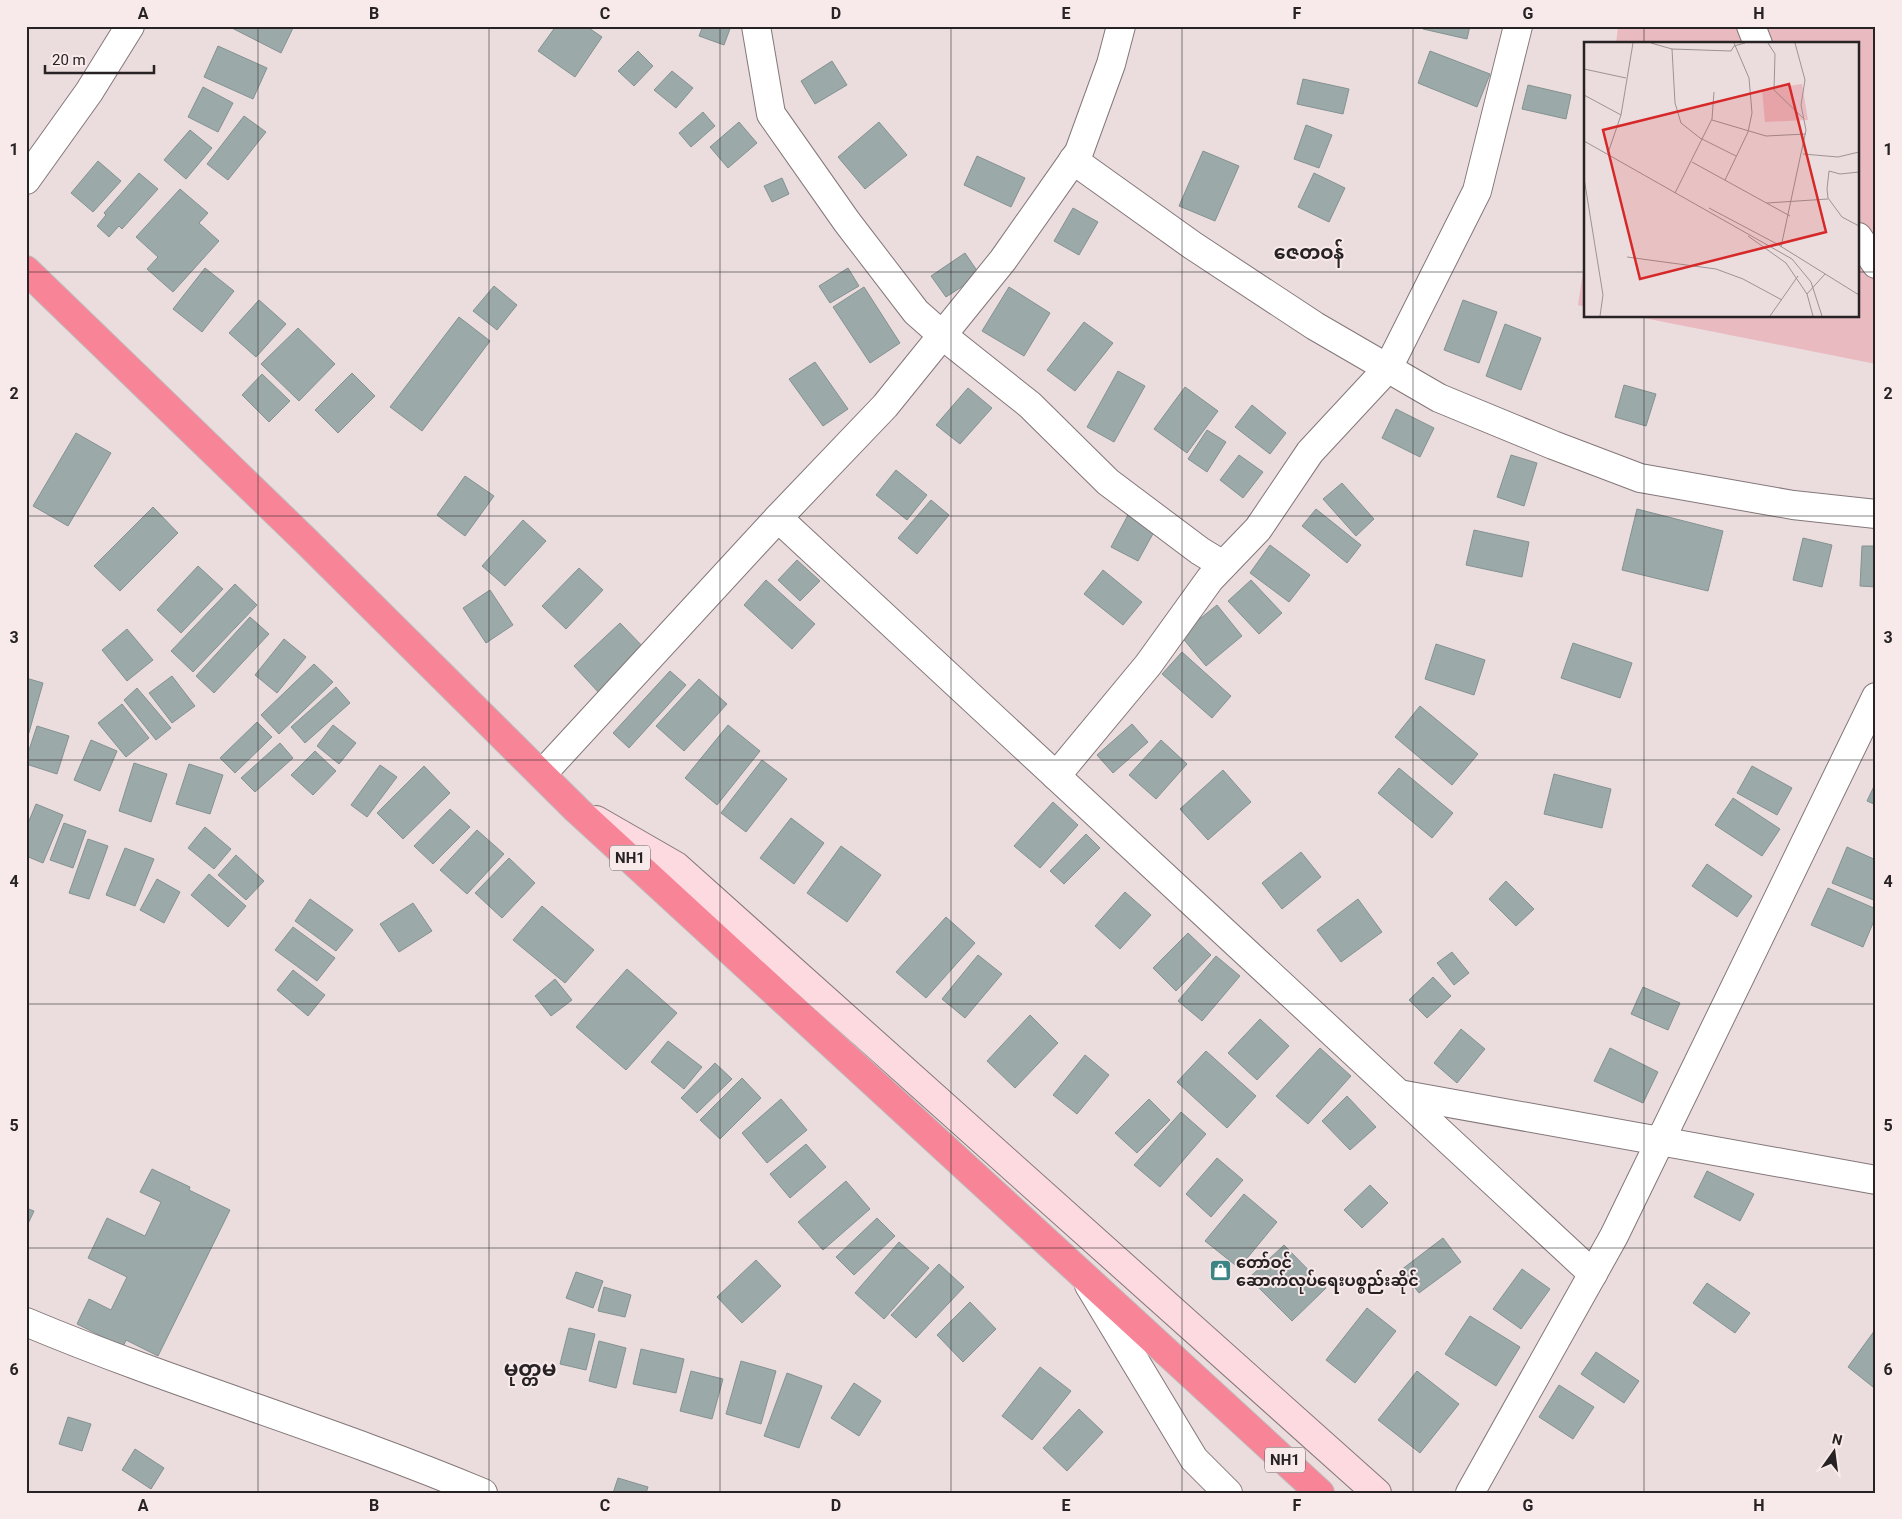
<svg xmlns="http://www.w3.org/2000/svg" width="1902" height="1519" viewBox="0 0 1902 1519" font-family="Roboto,'Noto Sans Myanmar',sans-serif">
	<rect width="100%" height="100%" fill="#ebddde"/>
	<!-- green -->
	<g fill="#e9babf">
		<path d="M1618,26H1876V364L1634,316H1858V44H1616Z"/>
		<path d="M1586,252V307L1578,305Z"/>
	</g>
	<!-- building -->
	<g fill="#9ca9a9" stroke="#849291">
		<path d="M228,26H294L281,53Z"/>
		<path d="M556,26H586L602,37L575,77L538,51Z"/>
		<path d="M703,26H731L724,45L699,36Z"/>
		<path d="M1424,26H1470L1467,39L1423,29Z"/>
		<path d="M218,46L267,68L253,99L204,77Z"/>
		<path d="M638,51L653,66L634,86L618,71Z"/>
		<path d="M1430,51L1490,74L1477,107L1418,83Z"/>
		<path d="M832,61L847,85L815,104L801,81Z"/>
		<path d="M672,71L693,88L676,108L654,90Z"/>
		<path d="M1303,79L1349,89L1343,114L1297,104Z"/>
		<path d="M1528,85L1571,95L1566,119L1522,109Z"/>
		<path d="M203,87L233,103L218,132L188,117Z"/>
		<path d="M703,112L715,126L691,147L679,133Z"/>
		<path d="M244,116L266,132L228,180L207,164Z"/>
		<path d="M739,122L757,143L728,168L710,147Z"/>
		<path d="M879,122L907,155L865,189L838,157Z"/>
		<path d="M1306,125L1332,135L1319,168L1294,159Z"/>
		<path d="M190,130L212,148L186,179L164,160Z"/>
		<path d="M1203,151L1239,166L1215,221L1179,206Z"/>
		<path d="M977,156L1025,178L1011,207L964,185Z"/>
		<path d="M98,161L121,181L93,212L71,193Z"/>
		<path d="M139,173L158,189L122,229L119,226L109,237L97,226L106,215L104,213Z"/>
		<path d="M1314,173L1345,188L1329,222L1298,207Z"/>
		<path d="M782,178L789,194L772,202L764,186Z"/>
		<path d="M180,189L208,213L199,223L219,241L173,292L147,269L158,257L136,237Z"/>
		<path d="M1073,208L1098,222L1079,255L1054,241Z"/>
		<path d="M965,253L980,275L946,297L931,276Z"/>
		<path d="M205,268L234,291L202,332L173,309Z"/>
		<path d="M848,268L859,286L830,303L819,286Z"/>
		<path d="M494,286L517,305L497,330L473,311Z"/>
		<path d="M864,287L900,343L870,363L833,307Z"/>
		<path d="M1009,287L1050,313L1024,356L982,331Z"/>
		<path d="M259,300L286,324L256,357L229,333Z"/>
		<path d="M1463,300L1497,312L1479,363L1444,350Z"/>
		<path d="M459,317L490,341L422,431L390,407Z"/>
		<path d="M1084,322L1113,343L1075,391L1047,370Z"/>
		<path d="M1505,324L1541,338L1521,390L1486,376Z"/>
		<path d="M298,328L335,364L299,401L261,364Z"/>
		<path d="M815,362L848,409L823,426L789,379Z"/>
		<path d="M1118,371L1145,386L1114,442L1087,427Z"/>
		<path d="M352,373L375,396L338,433L315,410Z"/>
		<path d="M262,374L290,401L269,422L242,395Z"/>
		<path d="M1624,385L1656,394L1646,426L1615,417Z"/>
		<path d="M1185,387L1218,411L1187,453L1154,429Z"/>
		<path d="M968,388L992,408L960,444L936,425Z"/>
		<path d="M1252,405L1286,433L1270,454L1235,427Z"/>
		<path d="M1396,409L1434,428L1420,457L1382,438Z"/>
		<path d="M1207,430L1226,442L1207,472L1188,459Z"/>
		<path d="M76,433L111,453L68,526L33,506Z"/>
		<path d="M1239,455L1263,472L1243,498L1220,480Z"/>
		<path d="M1511,455L1537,463L1524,506L1497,497Z"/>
		<path d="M896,470L927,495L907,520L876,495Z"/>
		<path d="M465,476L494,496L465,536L437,515Z"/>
		<path d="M1342,483L1374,519L1356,536L1323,499Z"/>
		<path d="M931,500L949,515L917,554L898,538Z"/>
		<path d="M153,507L178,533L120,591L94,566Z"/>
		<path d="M1316,509L1361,545L1347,563L1302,526Z"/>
		<path d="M1637,509L1723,531L1708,591L1622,570Z"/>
		<path d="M1128,515L1155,530L1138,561L1111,547Z"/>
		<path d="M523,520L546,541L505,586L482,566Z"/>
		<path d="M1474,530L1529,542L1522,577L1466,565Z"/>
		<path d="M1803,538L1832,545L1822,587L1793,580Z"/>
		<path d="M1270,545L1310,575L1289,602L1250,573Z"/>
		<path d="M1862,546H1876V587L1860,586Z"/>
		<path d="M797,560L820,581L800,601L778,580Z"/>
		<path d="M198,566L223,589L181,633L157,610Z"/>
		<path d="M579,568L603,590L566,629L542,606Z"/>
		<path d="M1103,570L1142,602L1123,625L1084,594Z"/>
		<path d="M766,580L815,624L792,649L744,605Z"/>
		<path d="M1251,580L1282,613L1259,634L1228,601Z"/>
		<path d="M235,584L257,605L193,672L171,651Z"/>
		<path d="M490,590L513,625L486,643L463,608Z"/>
		<path d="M1217,605L1242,636L1206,666L1180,635Z"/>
		<path d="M250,617L269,634L214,693L196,676Z"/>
		<path d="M620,623L646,650L600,694L574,666Z"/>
		<path d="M127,629L153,660L127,681L102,650Z"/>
		<path d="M284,639L306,657L277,693L255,675Z"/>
		<path d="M1573,643L1632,663L1620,698L1561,678Z"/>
		<path d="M1436,644L1485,660L1474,695L1425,679Z"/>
		<path d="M1182,652L1231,696L1212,718L1162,674Z"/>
		<path d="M314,664L333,682L279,734L261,715Z"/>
		<path d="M670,671L686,685L629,748L613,733Z"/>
		<path d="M172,676L195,706L172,723L149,693Z"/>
		<path d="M26,678L43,683L26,743Z"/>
		<path d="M699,679L727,704L684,751L656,726Z"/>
		<path d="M336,687L350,703L305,743L291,727Z"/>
		<path d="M137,688L171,728L156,740L124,700Z"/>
		<path d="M122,704L149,738L126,757L98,723Z"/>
		<path d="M1420,706L1478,754L1452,785L1395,737Z"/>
		<path d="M257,722L272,737L235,773L220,758Z"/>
		<path d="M1132,724L1148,742L1113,773L1097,755Z"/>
		<path d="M333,725L356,743L339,764L317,746Z"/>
		<path d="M728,725L760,751L717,805L685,778Z"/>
		<path d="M37,726L69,736L57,774L26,764V759Z"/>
		<path d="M91,740L117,751L100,791L74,780Z"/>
		<path d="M1161,740L1187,764L1156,799L1129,775Z"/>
		<path d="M280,743L293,758L255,792L241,778Z"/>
		<path d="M315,751L336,771L313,795L291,775Z"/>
		<path d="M762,760L787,779L746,832L721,813Z"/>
		<path d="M134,763L167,774L151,822L119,811Z"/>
		<path d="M189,764L223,775L210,814L176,804Z"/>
		<path d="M380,765L397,777L367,817L351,805Z"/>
		<path d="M424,766L450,793L403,839L377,813Z"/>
		<path d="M1752,766L1792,788L1777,815L1737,793Z"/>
		<path d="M1399,768L1453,813L1432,838L1378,793Z"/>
		<path d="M1223,770L1251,802L1208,840L1180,809Z"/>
		<path d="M1554,774L1611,789L1602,828L1544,814Z"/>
		<path d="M1876,782V805L1867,801Z"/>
		<path d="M1733,798L1780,829L1762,856L1715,825Z"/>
		<path d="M1053,802L1078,825L1040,868L1014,846Z"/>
		<path d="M36,804L63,815L43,863L26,856V828Z"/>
		<path d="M450,809L470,827L433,864L414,846Z"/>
		<path d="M791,818L824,843L794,884L760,858Z"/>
		<path d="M64,823L86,831L73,868L50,860Z"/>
		<path d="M205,827L231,849L214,869L188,848Z"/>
		<path d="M477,830L504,854L467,894L440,870Z"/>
		<path d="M1086,834L1100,848L1064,884L1050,871Z"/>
		<path d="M88,839L108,846L89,899L69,893Z"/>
		<path d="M841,846L881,875L847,922L807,893Z"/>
		<path d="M1847,847L1876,860V901L1832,883Z"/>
		<path d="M125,848L154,859L135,906L106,895Z"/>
		<path d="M1301,852L1321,877L1282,909L1262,883Z"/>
		<path d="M236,855L264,881L246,900L218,875Z"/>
		<path d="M509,858L535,883L502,918L475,893Z"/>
		<path d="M1707,864L1752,896L1737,917L1692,886Z"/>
		<path d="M209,874L246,906L228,927L191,895Z"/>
		<path d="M157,879L180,892L164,923L140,910Z"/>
		<path d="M1506,881L1534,909L1516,926L1489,899Z"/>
		<path d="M1828,888L1876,909V916L1863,947L1811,925Z"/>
		<path d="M1125,892L1151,915L1120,949L1095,926Z"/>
		<path d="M310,899L353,930L336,951L295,921Z"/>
		<path d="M1358,899L1382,932L1341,962L1317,930Z"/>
		<path d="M413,903L432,931L399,952L380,924Z"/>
		<path d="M542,906L594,950L565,983L513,940Z"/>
		<path d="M946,917L975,943L926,998L896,972Z"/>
		<path d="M293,927L335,958L317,981L275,950Z"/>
		<path d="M1188,933L1211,955L1176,991L1153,968Z"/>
		<path d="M1452,952L1469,973L1454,985L1437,963Z"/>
		<path d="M978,955L1002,974L965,1018L942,999Z"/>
		<path d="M1216,956L1240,976L1202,1021L1178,1001Z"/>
		<path d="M627,969L677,1013L626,1070L576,1027Z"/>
		<path d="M293,970L325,995L308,1016L277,990Z"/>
		<path d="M1433,977L1451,996L1427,1018L1409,1000Z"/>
		<path d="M555,979L572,1000L551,1016L535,996Z"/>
		<path d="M1643,987L1680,1003L1668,1030L1631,1014Z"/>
		<path d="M1030,1015L1058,1043L1015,1088L987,1061Z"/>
		<path d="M1260,1019L1289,1046L1257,1080L1228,1053Z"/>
		<path d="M1461,1029L1485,1049L1457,1083L1434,1063Z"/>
		<path d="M668,1041L702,1067L684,1089L651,1062Z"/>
		<path d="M1320,1048L1351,1076L1308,1124L1276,1096Z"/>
		<path d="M1610,1048L1658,1072L1643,1103L1594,1081Z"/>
		<path d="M1206,1051L1256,1096L1227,1128L1177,1082Z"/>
		<path d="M1085,1055L1109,1075L1077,1114L1053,1095Z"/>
		<path d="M715,1063L732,1079L697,1113L681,1098Z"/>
		<path d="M742,1078L761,1098L720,1139L700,1120Z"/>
		<path d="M1347,1096L1376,1127L1350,1150L1322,1121Z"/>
		<path d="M781,1099L807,1130L767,1163L742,1133Z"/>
		<path d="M1149,1099L1170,1120L1137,1153L1115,1133Z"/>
		<path d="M1181,1112L1206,1134L1160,1187L1134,1165Z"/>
		<path d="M806,1144L826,1167L790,1198L770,1174Z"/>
		<path d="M1217,1158L1243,1180L1211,1217L1186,1194Z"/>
		<path d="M152,1169L190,1187L189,1190L230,1210L158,1356L126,1340L123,1347L77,1324L89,1299L111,1310L127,1277L88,1258L107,1218L145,1236L161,1202L140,1192Z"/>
		<path d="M1707,1171L1754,1194L1740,1221L1694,1197Z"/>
		<path d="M846,1181L870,1209L823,1250L798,1222Z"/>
		<path d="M1370,1185L1388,1203L1362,1228L1344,1210Z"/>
		<path d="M1244,1194L1277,1222L1239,1268L1205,1241Z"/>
		<path d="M26,1208L34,1211L26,1228Z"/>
		<path d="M877,1218L895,1236L854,1275L836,1257Z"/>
		<path d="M1443,1238L1461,1262L1419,1293L1401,1270Z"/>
		<path d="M899,1242L929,1268L884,1319L855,1293Z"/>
		<path d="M1284,1245L1326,1288L1292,1321L1249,1278Z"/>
		<path d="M756,1260L781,1286L742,1323L717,1297Z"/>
		<path d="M939,1264L964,1287L916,1338L891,1315Z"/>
		<path d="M1522,1269L1550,1289L1521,1329L1493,1309Z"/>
		<path d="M576,1272L603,1281L593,1308L566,1298Z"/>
		<path d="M1707,1283L1750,1313L1735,1333L1693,1303Z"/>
		<path d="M604,1287L631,1295L625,1317L598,1311Z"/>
		<path d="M970,1302L996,1329L963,1362L937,1335Z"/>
		<path d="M1367,1308L1396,1331L1355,1383L1326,1360Z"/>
		<path d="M1470,1316L1520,1347L1496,1386L1445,1354Z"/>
		<path d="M569,1328L595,1334L586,1370L560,1364Z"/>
		<path d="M1875,1330L1876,1383L1873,1387L1848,1367Z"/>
		<path d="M599,1341L626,1348L616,1388L589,1381Z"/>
		<path d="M641,1349L684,1359L676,1393L633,1384Z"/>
		<path d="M1596,1352L1639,1381L1624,1403L1581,1374Z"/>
		<path d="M741,1361L776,1371L761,1424L726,1414Z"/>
		<path d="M1040,1367L1071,1391L1032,1440L1002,1416Z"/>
		<path d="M691,1371L723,1379L712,1419L680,1411Z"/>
		<path d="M1417,1371L1459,1404L1420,1453L1378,1420Z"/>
		<path d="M787,1373L822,1386L799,1448L764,1436Z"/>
		<path d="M854,1383L881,1401L859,1436L831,1418Z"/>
		<path d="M1559,1385L1594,1407L1573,1439L1539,1417Z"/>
		<path d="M1079,1409L1103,1432L1067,1471L1043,1448Z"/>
		<path d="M68,1417L91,1424L82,1451L59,1444Z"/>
		<path d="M135,1449L164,1468L151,1489L122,1470Z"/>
		<path d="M618,1478L648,1487L646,1493H613Z"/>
	</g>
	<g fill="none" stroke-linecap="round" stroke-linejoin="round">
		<defs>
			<g id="street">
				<path d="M756,26L771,114L847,222L916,312L942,335L1030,405L1108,482L1200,551L1223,565"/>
				<path d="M1751,26L1758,44"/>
				<path d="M1073,160L1192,245L1315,326L1439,398L1553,445L1640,478L1793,505L1876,514"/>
				<path d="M26,180L89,92L130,26"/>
				<path d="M1858,237L1876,264"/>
				<path d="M778,518L1593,1274"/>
				<path d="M542,774L778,518L885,406L1003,260L1079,152L1111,64L1121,26"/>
				<path d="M1056,776L1148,665L1210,579L1258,529L1310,452L1388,368L1477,191L1518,26"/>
				<path d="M1399,1094L1876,1180"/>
				<path d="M1089,1285L1194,1459L1228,1493"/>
				<path d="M26,1322C176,1385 333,1430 483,1493"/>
				<path d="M1470,1493L1614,1236L1876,697"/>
			</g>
			<path id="secondary" d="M596,820L676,866L1377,1493"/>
			<path id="highway" d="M26,270L305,540L577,810L1320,1493"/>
		</defs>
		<!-- street casing -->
		<use href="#street" stroke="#847779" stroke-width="30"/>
		<!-- secondary casing -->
		<use href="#secondary" stroke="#847779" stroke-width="30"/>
		<!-- highway casing -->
		<use href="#highway" stroke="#bebdbd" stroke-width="30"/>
		<!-- street -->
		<use href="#street" stroke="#fff" stroke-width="28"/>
		<!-- secondary -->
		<use href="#secondary" stroke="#fddae0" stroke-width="28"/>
		<!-- highway -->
		<use href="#highway" stroke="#f88597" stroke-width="28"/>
	</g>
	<!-- grid -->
	<path fill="none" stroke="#272223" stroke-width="1" stroke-opacity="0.55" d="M258,26V1493M489,26V1493M720,26V1493M951,26V1493M1182,26V1493M1413,26V1493M1644,26V44M26,272H1586M1858,272H1876M1644,316V1493M26,516H1876M26,760H1876M26,1004H1876M26,1248H1876"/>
	<!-- icons -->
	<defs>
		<symbol id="shop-square" viewBox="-11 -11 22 22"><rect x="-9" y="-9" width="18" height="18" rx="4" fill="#3c8584" stroke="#f8eaeb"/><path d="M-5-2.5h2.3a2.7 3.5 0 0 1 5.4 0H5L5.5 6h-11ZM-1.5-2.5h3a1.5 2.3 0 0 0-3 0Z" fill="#fff"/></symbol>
	</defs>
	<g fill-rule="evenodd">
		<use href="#shop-square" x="1208" y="1258" width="25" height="25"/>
	</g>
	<g text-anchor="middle" stroke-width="4" stroke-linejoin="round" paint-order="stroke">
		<!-- shield labels -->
		<g fill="#f8eaeb" stroke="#665e5f" stroke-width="1">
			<rect x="610" y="845.5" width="40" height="25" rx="4"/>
			<rect x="1265" y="1447.5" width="40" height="25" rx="4"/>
		</g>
		<g font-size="15" font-weight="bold" fill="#272223">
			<text x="630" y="863">NH1</text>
			<text x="1285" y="1465">NH1</text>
		</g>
		<!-- poi labels -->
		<g font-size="16" font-weight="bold" fill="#272223" stroke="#f8eaeb" text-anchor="start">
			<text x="1236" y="1268">တော်ဝင်<tspan x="1236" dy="18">ဆောက်လုပ်ရေးပစ္စည်းဆိုင်</tspan></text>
		</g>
		<!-- quarter labels -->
		<g font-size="19" font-weight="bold" fill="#272223" stroke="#f8eaeb">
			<text x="1309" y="259">ဇေတဝန်</text>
		</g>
		<!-- district labels -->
		<g font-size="21" font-weight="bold" fill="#272223" stroke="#f8eaeb">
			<text x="530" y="1376">မုတ္တမ</text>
		</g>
	</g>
	<!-- overview -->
	<g transform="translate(1584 42)">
		<rect width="275" height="275" fill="#ebddde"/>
		<path d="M218,42L224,78L181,80L178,48Z" fill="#e9babf"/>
		<path fill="none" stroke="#9d9293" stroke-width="1" d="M67,1L88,7L91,61L97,81L116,96L152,114M184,1L191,12L190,48L219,76M88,7L147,9L150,4L161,1M0,27L42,36M0,53L37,73M128,78L182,94L222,92M0,99L208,217L227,240L238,274M24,111L37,73L49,1M219,112L254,115L275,110M108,120L206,174M275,130L256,132L245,129L243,147L244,156L258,175L275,184M0,136L19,253L16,274M141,138L164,90L168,71L165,36L150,1M91,151L128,77L130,50M183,161L244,157M125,166L193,202L275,253M164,194L202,221L223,252M197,205L222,88L217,63L221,38L211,1M43,215L132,227L159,237L198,258M186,274L214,234M229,274L223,252L241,232"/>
		<path fill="#d62828" fill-opacity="0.15" stroke="#d62828" stroke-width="2.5" d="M205,42L242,190L56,237L19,88Z"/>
		<rect width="275" height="275" fill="none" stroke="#272223" stroke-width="2.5"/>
	</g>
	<!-- border -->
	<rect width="1902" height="1519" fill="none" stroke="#f8eaeb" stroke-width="55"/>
	<!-- north arrow -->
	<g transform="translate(1834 1452) rotate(14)" stroke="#f8eaeb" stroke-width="4" paint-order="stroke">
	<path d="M0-4L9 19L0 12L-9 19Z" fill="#272223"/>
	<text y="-8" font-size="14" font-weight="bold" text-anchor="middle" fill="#272223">N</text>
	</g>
	<!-- scale -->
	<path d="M45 65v8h109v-8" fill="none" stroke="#272223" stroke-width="2.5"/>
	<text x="52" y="65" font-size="15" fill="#272223" stroke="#f8eaeb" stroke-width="4" paint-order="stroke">20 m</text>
	<rect x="28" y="28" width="1846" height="1464" fill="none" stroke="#272223" stroke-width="2"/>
	<g font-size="16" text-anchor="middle" font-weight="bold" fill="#272223">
		<text x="143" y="19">A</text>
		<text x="374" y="19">B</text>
		<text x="605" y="19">C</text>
		<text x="836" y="19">D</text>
		<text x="1066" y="19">E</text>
		<text x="1297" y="19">F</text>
		<text x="1528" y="19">G</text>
		<text x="1759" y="19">H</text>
		<text x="14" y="155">1</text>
		<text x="1888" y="155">1</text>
		<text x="14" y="399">2</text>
		<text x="1888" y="399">2</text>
		<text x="14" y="643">3</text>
		<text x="1888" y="643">3</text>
		<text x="14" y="887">4</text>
		<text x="1888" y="887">4</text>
		<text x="14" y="1131">5</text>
		<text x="1888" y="1131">5</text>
		<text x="14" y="1375">6</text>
		<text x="1888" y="1375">6</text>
		<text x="143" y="1511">A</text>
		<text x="374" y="1511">B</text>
		<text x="605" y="1511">C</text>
		<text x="836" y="1511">D</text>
		<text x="1066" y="1511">E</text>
		<text x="1297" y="1511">F</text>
		<text x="1528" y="1511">G</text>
		<text x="1759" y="1511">H</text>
	</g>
</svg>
